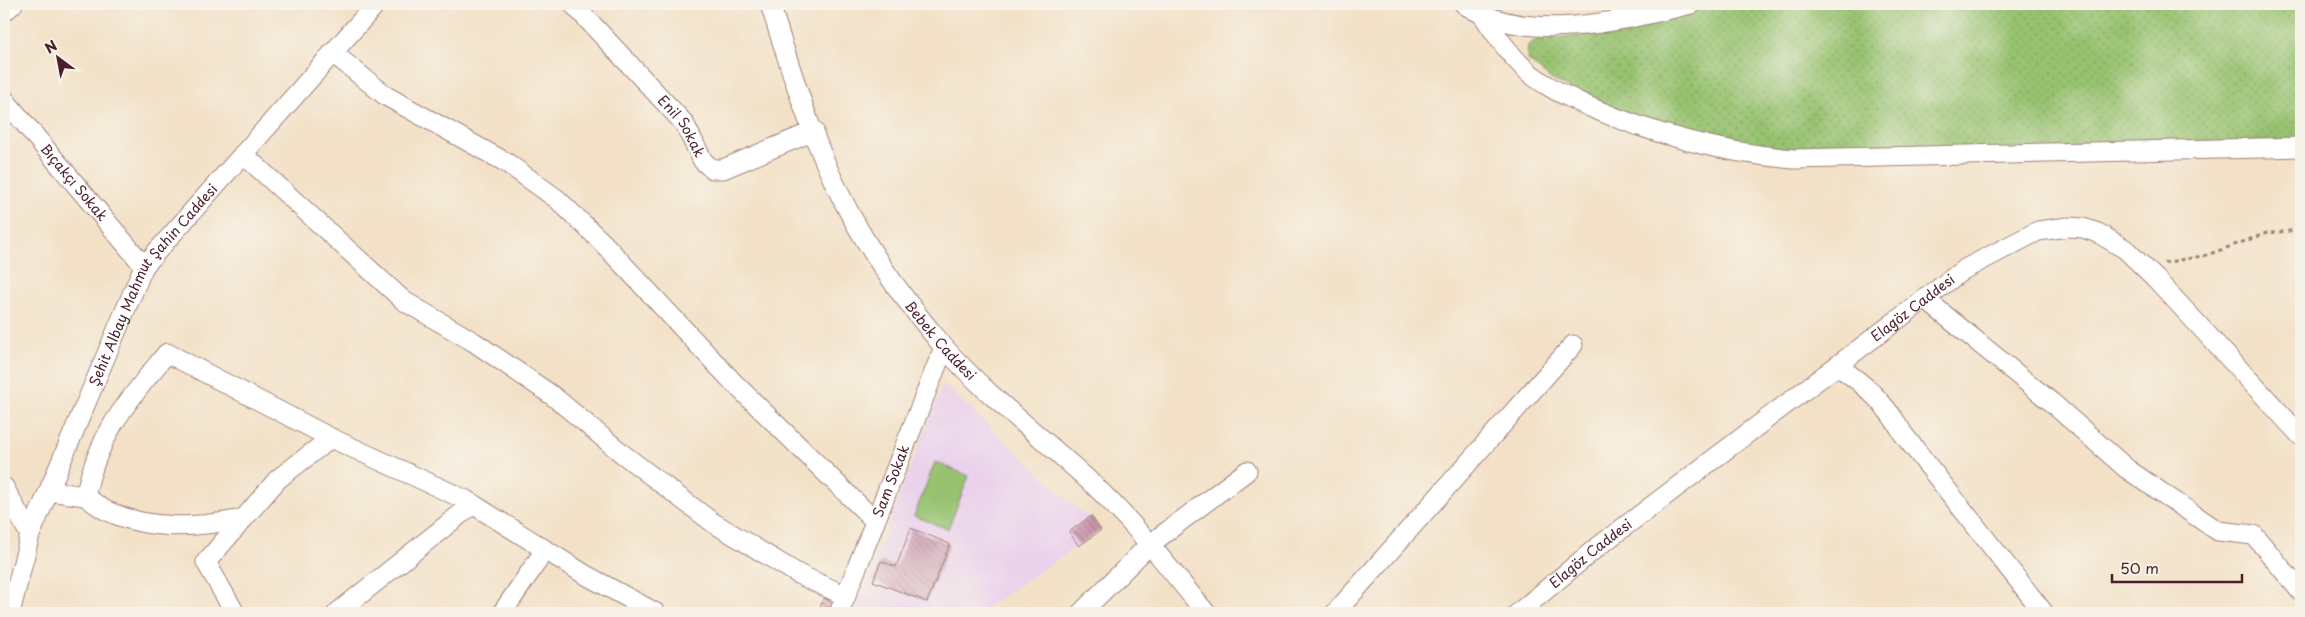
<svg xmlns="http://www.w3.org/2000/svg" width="2305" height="617" viewBox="0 0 2305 617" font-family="'Playpen Sans',sans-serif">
	<defs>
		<pattern id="grass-dots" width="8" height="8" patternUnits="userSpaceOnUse" patternTransform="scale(1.25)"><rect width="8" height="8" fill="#97c270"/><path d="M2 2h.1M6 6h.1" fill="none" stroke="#7d9d5c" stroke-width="1.8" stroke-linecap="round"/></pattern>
		<pattern id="building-back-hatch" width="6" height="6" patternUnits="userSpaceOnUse" patternTransform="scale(1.25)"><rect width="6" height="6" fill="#ca96ae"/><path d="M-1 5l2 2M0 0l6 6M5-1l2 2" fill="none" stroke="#a67a8e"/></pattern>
	</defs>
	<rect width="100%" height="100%" fill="#f7f3e8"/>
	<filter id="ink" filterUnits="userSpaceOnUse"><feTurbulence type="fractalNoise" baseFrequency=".02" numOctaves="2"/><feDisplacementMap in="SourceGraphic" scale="10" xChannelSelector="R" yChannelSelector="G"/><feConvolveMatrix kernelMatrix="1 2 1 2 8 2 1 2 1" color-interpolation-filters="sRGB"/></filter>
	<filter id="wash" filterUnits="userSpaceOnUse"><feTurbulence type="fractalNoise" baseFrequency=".0096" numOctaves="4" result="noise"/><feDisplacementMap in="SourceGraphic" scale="20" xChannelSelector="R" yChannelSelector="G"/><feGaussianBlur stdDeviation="1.12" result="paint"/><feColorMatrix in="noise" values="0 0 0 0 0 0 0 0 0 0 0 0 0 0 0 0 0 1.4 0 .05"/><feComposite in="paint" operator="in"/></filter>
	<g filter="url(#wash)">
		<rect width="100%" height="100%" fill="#f3e1c7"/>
		<!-- built -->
		<path fill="#ead1ec" d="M943,384L1101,530L978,613H854Z"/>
		<!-- grass -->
		<path fill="url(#grass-dots)" stroke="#70704e" d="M1686,4H2301V140L1831,155L1718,141L1610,109L1551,79L1527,59L1528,45L1536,40L1583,36Z"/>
		<!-- pitch -->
		<path fill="#97c270" stroke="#70704e" d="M935,462L969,476L948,529L914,516Z"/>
		<g id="blocks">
			<!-- building -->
			<g fill="url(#building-back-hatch)">
				<path d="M1091,516L1101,530L1079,546L1069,532Z"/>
				<path d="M911,528L950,544L927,602L873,581L881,561L896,567Z"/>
				<path d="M824,598L836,604L832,613H817Z"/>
			</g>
		</g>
	</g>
	<g filter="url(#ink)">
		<use href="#blocks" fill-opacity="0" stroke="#9e8079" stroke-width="1"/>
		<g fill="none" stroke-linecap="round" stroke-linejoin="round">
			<defs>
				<g id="minor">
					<path id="s1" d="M573,4L684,123L703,161L712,169H723L814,131"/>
					<path id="s2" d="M770,4C793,77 816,154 854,221C879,266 910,307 943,346C991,401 1051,443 1103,494C1141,531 1173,573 1206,613"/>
					<path d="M1464,4C1526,46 1624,20 1691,4"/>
					<path d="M4,12L13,4"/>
					<path d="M1482,14C1496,35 1512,59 1532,75C1551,90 1571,98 1592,108C1658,136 1723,153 1794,159L2301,147"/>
					<path d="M333,53L386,96L507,163L557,199L602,242L733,382L875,521"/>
					<path id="s3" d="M4,99L144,266"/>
					<path d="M243,154L404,301L474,342L553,396L624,455L712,522L800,575L846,596"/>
					<path d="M1925,299L2051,402L2127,469L2218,531L2254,535L2301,592"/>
					<path d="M1837,366C1866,384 1887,405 1904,435L2044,613"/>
					<path d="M4,487L30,535"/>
					<path d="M49,491L85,496C99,432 127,402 167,353L331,438L466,500L584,574L656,613"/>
					<path d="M85,496C93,502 102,510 112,513C154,531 198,527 243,519"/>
					<path id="s4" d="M10,613L30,535L144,266L376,4"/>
					<path d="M235,613L206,562L278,479L331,438"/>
					<path d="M337,613L473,504"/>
					<path d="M502,613L545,550"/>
					<path id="s5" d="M839,613L944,347"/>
					<path d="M1081,613L1149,545L1247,471"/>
					<path d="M1335,613L1573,345"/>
					<path id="s6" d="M1518,613L1595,549L1963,270L2038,231L2068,227L2083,228L2098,233L2125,249L2156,279L2301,436"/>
				</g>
			</defs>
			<!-- minor casing -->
			<use href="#minor" stroke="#9e8079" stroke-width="21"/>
			<!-- path -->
			<path stroke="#9e8079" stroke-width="3" stroke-dasharray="4 4" stroke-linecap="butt" d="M2164,263L2207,255L2267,233L2301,230"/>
			<!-- minor -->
			<use href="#minor" stroke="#fff" stroke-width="19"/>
		</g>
	</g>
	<g text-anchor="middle" stroke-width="4.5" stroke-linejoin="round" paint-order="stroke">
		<!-- street labels -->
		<g font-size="14" fill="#4a1f2b" stroke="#f7f3e8">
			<text dy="5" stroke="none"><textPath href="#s1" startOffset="164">Enil Sokak</textPath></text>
			<text dy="5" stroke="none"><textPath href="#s3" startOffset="109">Bıçakçı Sokak</textPath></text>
			<text dy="5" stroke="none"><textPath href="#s4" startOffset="361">Şehit Albay Mahmut Şahin Caddesi</textPath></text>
			<text dy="5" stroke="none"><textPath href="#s6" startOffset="499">Elagöz Caddesi</textPath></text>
			<text dy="5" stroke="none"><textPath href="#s2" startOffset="381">Bebek Caddesi</textPath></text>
			<text dy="5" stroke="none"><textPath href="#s5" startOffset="142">Sam Sokak</textPath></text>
			<text dy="5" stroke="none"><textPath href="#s6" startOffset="94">Elagöz Caddesi</textPath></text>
		</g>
	</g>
	<!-- margin -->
	<rect width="2305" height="617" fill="none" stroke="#f7f3e8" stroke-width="20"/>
	<!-- north arrow -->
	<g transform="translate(58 58) rotate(328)" stroke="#f7f3e8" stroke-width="4" paint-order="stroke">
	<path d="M0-4L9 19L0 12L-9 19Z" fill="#4a1f2b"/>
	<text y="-8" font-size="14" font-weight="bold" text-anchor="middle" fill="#4a1f2b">N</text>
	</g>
	<!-- scale -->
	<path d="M2112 574v8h130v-8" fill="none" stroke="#4a1f2b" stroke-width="2.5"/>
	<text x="2120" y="574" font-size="15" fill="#4a1f2b" stroke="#f7f3e8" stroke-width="4" paint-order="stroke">50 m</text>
</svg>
